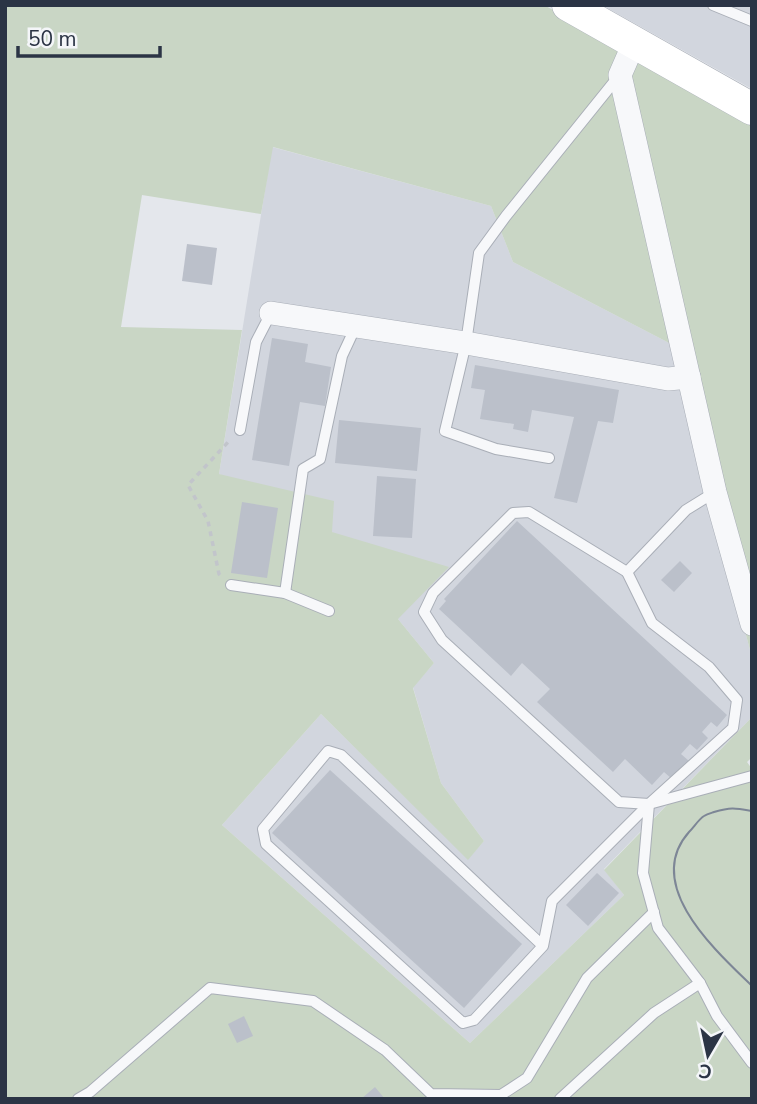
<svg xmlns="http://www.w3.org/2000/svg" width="757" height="1104" viewBox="0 0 757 1104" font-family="'Nunito Sans',sans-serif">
	<rect width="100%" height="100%" fill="#e4e7ec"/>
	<!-- built -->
	<g fill="#d2d6de">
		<path d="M602,5H752V89Z"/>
		<path d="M272,147L491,206L513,262L673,345L702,474L752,657V717L604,869L624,895L470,1043L222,825L321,714L468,859L484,841L441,783L413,687L434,663L398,619L332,532L219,474Z"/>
	</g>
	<!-- green -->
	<path fill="#c9d6c5" d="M5,5H544L752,121V657L702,474L673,345L513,262L491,206L273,147L261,214L142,195L121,327L242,330L219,474L334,501L332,532L449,567L398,619L434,663L413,688L441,783L484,841L468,860L321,714L222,825L470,1043L624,895L604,870L752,717V757L747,762L752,769V1099H5Z"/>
	<!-- building -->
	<g fill="#bbc0ca">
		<path d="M187,244L217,248L212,285L182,281Z"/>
		<path d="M272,338L308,344L305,362L331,367L325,406L300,402L289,466L252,460Z"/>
		<path d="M475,365L619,390L613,423L598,421L577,503L554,498L574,417L532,410L528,432L513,429L514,424L480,419L485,390L471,388Z"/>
		<path d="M339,420L421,428L417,471L335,463Z"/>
		<path d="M377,476L416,479L412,538L373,536Z"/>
		<path d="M242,502L278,508L267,578L231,573Z"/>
		<path d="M517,521L727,715L717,727L711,722L702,732L708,738L697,750L690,744L681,754L689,761L672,779L664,772L652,785L625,759L613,772L537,702L550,689L522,663L511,676L439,609L446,601L444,599Z"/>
		<path d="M680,561L692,573L674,592L661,580Z"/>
		<path d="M330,770L522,944L464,1008L272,833Z"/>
		<path d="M597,873L619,893L588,926L566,905Z"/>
		<path d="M244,1016L253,1036L237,1043L228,1024Z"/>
		<path d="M375,1087L385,1099H361Z"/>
	</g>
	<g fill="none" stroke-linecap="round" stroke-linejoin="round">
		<defs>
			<g id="lane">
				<path d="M713,5L752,21"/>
				<path d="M240,430L256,342L271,313"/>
				<path d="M549,458L496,449L445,431L466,343L479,253L506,216L618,77"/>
				<path d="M627,572L652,623L709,667L737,700L733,728L649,804L643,873L658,928L700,983L717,1016L752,1063"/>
				<path d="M231,585L285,593L329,611"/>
				<path d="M285,593L303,469L320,459L342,356L356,326"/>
				<path d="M649,804L619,802L442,640L424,612L433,593L513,513L529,512L627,572L686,510L715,492"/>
				<path d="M543,946L341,755L328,751L263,829L266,844L463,1023L474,1020L543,946L552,901L649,804L752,776"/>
				<path d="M78,1099L90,1092L210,988L313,1001L385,1050L431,1094L501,1095L527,1078L587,978L654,912"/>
				<path d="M560,1099L654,1013L700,983"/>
			</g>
			<g id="street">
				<path d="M634,43L620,75L715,492L752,624"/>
				<path d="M271,313L466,343L668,379L689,377"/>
			</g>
			<path id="secondary" d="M568,5L752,109"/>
		</defs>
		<!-- lane casing -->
		<use href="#lane" stroke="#a9aeb7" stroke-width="12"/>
		<!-- street casing -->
		<use href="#street" stroke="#a9aeb7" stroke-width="24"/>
		<!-- secondary casing -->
		<use href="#secondary" stroke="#a9aeb7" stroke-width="33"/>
		<!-- path -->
		<path stroke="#c2c5cb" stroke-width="3.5" stroke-dasharray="5 5" stroke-linecap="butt" d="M220,575L219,574L208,521L188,485L231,439"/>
		<!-- lane -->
		<use href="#lane" stroke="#f7f8fa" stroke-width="10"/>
		<!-- street -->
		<use href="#street" stroke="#f7f8fa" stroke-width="23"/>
		<!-- secondary -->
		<use href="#secondary" stroke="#fff" stroke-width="32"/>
		<!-- tram -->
		<path stroke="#7d8696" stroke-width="2" d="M752,811C735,808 731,807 714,812C711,813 707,814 704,816C699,819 694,827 689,832C642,885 716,951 752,986"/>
	</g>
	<!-- border -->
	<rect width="757" height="1104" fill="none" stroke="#2b3445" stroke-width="14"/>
	<!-- north arrow -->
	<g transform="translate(708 1055) rotate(189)" stroke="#f4f6f9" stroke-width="5" paint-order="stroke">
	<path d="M0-5L12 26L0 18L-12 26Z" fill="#2b3445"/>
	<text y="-10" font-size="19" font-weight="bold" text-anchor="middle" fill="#2b3445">С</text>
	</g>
	<!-- scale -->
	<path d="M18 46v10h142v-10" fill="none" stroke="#2b3445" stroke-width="3.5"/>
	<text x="28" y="46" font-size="21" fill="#2b3445" stroke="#f4f6f9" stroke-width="5" paint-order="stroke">50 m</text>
</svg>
